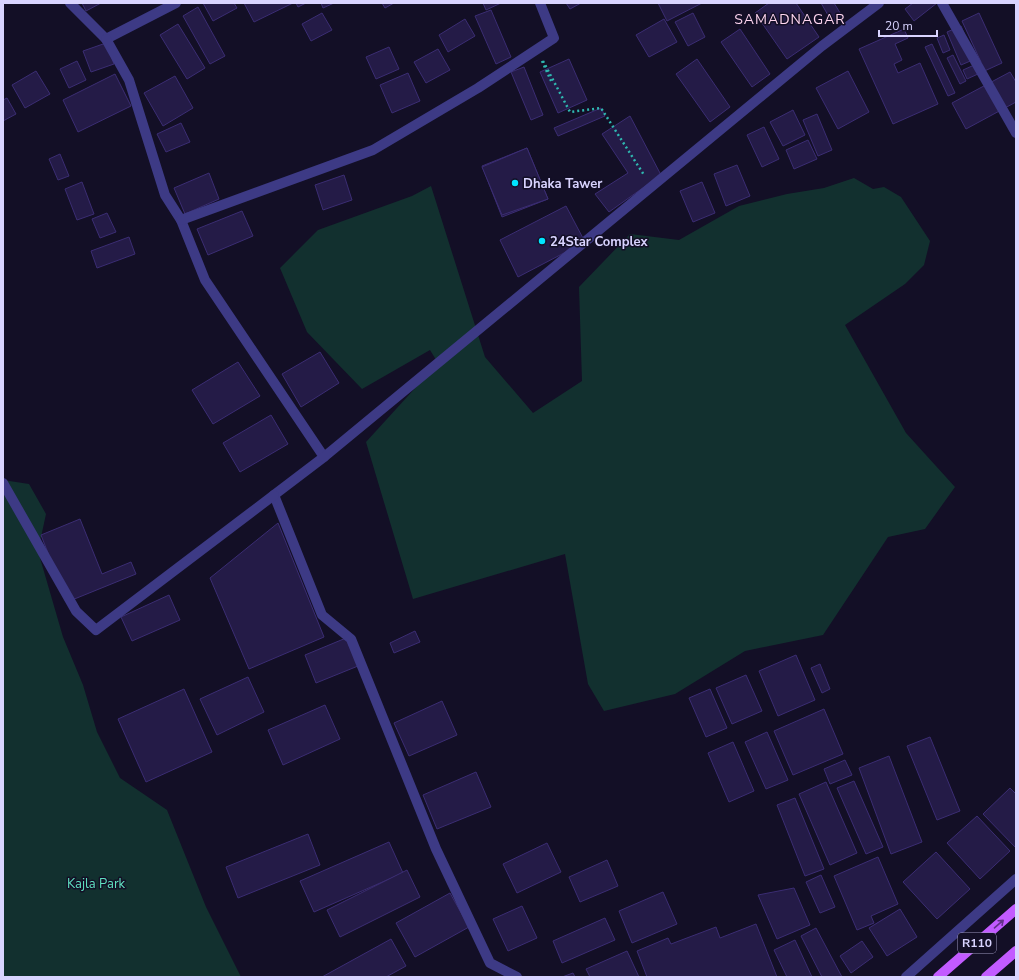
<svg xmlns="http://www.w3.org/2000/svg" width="1019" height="980" viewBox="0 0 1019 980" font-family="'Nunito Sans',sans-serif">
	<rect width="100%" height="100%" fill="#130f26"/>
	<!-- green -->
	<g fill="#12302f">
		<path d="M854,178L873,189L884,187L901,197L930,241L924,265L905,284L845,325L906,433L955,487L925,529L888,537L823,635L745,651L675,694L604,711L588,684L565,554L413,599L366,442L438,363L430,350L362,389L307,332L280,268L318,230L412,196L431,186L485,357L533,413L582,381L579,287L630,234L679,240L739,206L787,194L824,188Z"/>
		<path d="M3,480L29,484L46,514L38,551L63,637L83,685L97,732L120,778L167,810L206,907L241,977H3Z"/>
	</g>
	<!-- building -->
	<g fill="#241b47" stroke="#3b2d73">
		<path d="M82,3H101L86,11Z"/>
		<path d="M203,3H234L237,8L213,21Z"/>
		<path d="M244,3H293L254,22Z"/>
		<path d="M296,3H306L298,7Z"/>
		<path d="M321,3H334L323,8Z"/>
		<path d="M382,3H394L385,8Z"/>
		<path d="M483,3H501L486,10Z"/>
		<path d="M566,3H581L570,9Z"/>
		<path d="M658,3H702L667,21Z"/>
		<path d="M769,3H796L819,37L787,59L755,13Z"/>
		<path d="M821,3H834L842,16L832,22Z"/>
		<path d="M913,3H937L914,21L905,9Z"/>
		<path d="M198,7L225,56L210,64L183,16Z"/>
		<path d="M491,10L511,57L496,64L475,16Z"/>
		<path d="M322,13L332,30L311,41L302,24Z"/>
		<path d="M693,13L705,37L688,46L675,22Z"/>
		<path d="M979,13L1002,63L967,79L963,70L981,62L962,21Z"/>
		<path d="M465,19L475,36L448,52L439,35Z"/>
		<path d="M664,19L677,42L649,57L636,35Z"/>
		<path d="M178,24L205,68L187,79L160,35Z"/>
		<path d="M961,26L975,59L961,65L947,32Z"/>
		<path d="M740,29L770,74L752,87L721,42Z"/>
		<path d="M904,29L908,38L895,44L902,60L894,64L898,73L920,63L938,104L893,124L859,49Z"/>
		<path d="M944,35L950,50L943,53L937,38Z"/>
		<path d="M106,43L114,64L91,72L83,51Z"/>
		<path d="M932,44L955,93L948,96L925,47Z"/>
		<path d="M389,47L399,69L376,79L366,57Z"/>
		<path d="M438,49L450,70L426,83L414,62Z"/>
		<path d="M953,55L966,81L960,84L947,58Z"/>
		<path d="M569,59L587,100L558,113L540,72Z"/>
		<path d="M697,59L730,107L710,122L676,74Z"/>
		<path d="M77,61L86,80L69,88L60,69Z"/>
		<path d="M524,67L543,115L531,120L511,72Z"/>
		<path d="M36,71L50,94L25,108L12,85Z"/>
		<path d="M848,71L869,112L838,129L816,88Z"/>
		<path d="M1010,72L1016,82V102L966,129L952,103Z"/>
		<path d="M408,73L420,101L392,113L380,85Z"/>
		<path d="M115,74L131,106L78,132L63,100Z"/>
		<path d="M175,76L193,108L163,126L144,93Z"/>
		<path d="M7,98L16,114L3,121V100Z"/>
		<path d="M601,108L605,116L558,136L554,128Z"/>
		<path d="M793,110L805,135L783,146L770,122Z"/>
		<path d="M817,114L832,150L818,156L803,120Z"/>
		<path d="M630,116L661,175L609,212L595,194L628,173L602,134Z"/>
		<path d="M181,123L190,142L166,152L157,134Z"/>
		<path d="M764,127L779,159L762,167L747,135Z"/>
		<path d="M808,140L817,159L794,169L786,150Z"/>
		<path d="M527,148L548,199L502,217L482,166Z"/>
		<path d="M527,148L548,199L502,215L482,167Z"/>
		<path d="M60,154L69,176L58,180L49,159Z"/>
		<path d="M737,165L750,196L726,206L714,174Z"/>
		<path d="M209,173L219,199L185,214L174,188Z"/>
		<path d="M344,175L352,200L323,210L315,185Z"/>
		<path d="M82,182L94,214L77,220L65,189Z"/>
		<path d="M702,182L715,213L693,222L680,191Z"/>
		<path d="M566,206L585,242L518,277L500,240Z"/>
		<path d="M242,211L253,236L208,255L197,229Z"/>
		<path d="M107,213L116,232L100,238L92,219Z"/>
		<path d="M129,237L135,254L97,268L91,251Z"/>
		<path d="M320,352L339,383L301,407L282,374Z"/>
		<path d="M238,362L260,396L213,424L192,390Z"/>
		<path d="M271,415L288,444L240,472L223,443Z"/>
		<path d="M80,519L102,574L131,562L136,574L67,602L41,535Z"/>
		<path d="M278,523L324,637L249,669L210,578Z"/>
		<path d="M169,595L180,620L132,641L121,617Z"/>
		<path d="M415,631L420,642L394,653L390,643Z"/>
		<path d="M346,638L358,666L316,683L305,655Z"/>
		<path d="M796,655L815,700L778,716L759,671Z"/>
		<path d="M820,664L830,689L822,693L811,668Z"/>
		<path d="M746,675L762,711L732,724L716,688Z"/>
		<path d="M248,677L264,712L217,735L200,699Z"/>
		<path d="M184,689L212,752L146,782L118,719Z"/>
		<path d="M710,689L727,728L706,737L689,698Z"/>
		<path d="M442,701L457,735L409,756L394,723Z"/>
		<path d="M325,705L340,739L283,765L268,730Z"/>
		<path d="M824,709L843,754L793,775L774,731Z"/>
		<path d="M767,732L788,780L766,789L745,742Z"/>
		<path d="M930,737L960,811L937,820L907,746Z"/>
		<path d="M733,742L754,791L729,802L708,753Z"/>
		<path d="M889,756L922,842L891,854L859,768Z"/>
		<path d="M845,760L852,775L830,784L824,769Z"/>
		<path d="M476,772L491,807L437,829L423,795Z"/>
		<path d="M854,781L883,847L866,854L837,788Z"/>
		<path d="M826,782L857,853L830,865L799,794Z"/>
		<path d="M1010,788L1016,794V848L983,814Z"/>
		<path d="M795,798L824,869L805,876L777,805Z"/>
		<path d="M977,816L1010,851L980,879L947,843Z"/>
		<path d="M308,834L320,865L238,898L226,867Z"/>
		<path d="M389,842L403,873L314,912L300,881Z"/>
		<path d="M547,843L561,872L517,893L503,864Z"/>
		<path d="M936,852L970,889L937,919L903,882Z"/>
		<path d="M878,857L898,904L871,916L874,923L857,930L834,876Z"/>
		<path d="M607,860L618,886L580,902L569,877Z"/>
		<path d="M407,870L420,897L340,937L327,910Z"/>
		<path d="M821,875L835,907L820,913L806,882Z"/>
		<path d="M794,888L810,925L777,939L758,895Z"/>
		<path d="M663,892L677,924L632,943L619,911Z"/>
		<path d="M450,893L469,927L415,957L396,923Z"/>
		<path d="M522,906L537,938L508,951L493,919Z"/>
		<path d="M900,909L917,937L887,956L869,928Z"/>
		<path d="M605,918L615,940L562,963L553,941Z"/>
		<path d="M756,924L777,977H647L637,951L668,938L671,944L716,927L720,938Z"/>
		<path d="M816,928L842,977H822L801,936Z"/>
		<path d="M391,939L406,966L386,977H322Z"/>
		<path d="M795,940L812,977H787L774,950Z"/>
		<path d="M862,941L873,957L851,973L840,956Z"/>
		<path d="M627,951L639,977H590L586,969Z"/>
		<path d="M573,973L575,977H562Z"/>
	</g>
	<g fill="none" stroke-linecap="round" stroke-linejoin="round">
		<!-- path -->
		<g stroke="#2fb8b0" stroke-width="2.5" stroke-dasharray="2 3" stroke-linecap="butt">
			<path d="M542,61L552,83"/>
			<path d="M543,61L570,112L601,108L644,175"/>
		</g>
		<!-- street -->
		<g stroke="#3d3a85" stroke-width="10">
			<path d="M70,3L106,39L176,3"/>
			<path d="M942,3L1016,133"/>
			<path d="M106,39L129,80L165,195L181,220L205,280L324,457L274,495L322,615L351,639L436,849L490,963L517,977"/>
			<path d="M181,220L373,150L478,88L554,38L540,3"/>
			<path d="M324,457L822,46L879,3"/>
			<path d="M3,483L76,611L96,630L274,495"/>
			<path d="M906,977L1016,879"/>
		</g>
		<!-- primary -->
		<g stroke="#c25bff" stroke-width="10">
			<path d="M938,977L1016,909"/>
			<path d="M986,977L1016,951"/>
		</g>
	</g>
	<!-- one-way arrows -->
	<defs><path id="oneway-shaft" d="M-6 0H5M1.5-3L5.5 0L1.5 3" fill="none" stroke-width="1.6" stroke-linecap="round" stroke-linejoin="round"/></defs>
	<use stroke="#623188" href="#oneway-shaft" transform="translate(999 924) rotate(-41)"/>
	<!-- markers -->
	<g fill="#00e5ff" stroke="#130f26" stroke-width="1.5">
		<circle cx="515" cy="183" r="4"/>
		<circle cx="542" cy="241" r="4"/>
	</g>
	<g text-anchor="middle" stroke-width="3" stroke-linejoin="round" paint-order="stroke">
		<!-- shield labels -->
		<rect fill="#130f26" stroke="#9e99be" stroke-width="1" x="958" y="933" width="38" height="20" rx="3"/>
		<g font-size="12" font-weight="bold" fill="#d9d4ff">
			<text x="977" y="947">R110</text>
		</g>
		<!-- poi labels -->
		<g font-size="13" font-weight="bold" fill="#d9d4ff" stroke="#130f26" text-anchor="start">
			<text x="523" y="188">Dhaka Tawer</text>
			<text x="550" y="246">24Star Complex</text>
		</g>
		<!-- park labels -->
		<g font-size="13" fill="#5fe0c0" stroke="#130f26">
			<text x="96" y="888">Kajla Park</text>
		</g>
		<!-- neighbourhood labels -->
		<g font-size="14" letter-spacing="1" fill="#ffd6f0" stroke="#130f26">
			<text x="790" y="24">SAMADNAGAR</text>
		</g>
	</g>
	<!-- border -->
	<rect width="1019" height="980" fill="none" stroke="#d9d4ff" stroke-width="8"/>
	<!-- scale -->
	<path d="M879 30v6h58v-6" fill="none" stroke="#d9d4ff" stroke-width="2"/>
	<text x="885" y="30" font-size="12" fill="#d9d4ff" stroke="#130f26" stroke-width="3" paint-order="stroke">20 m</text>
</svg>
